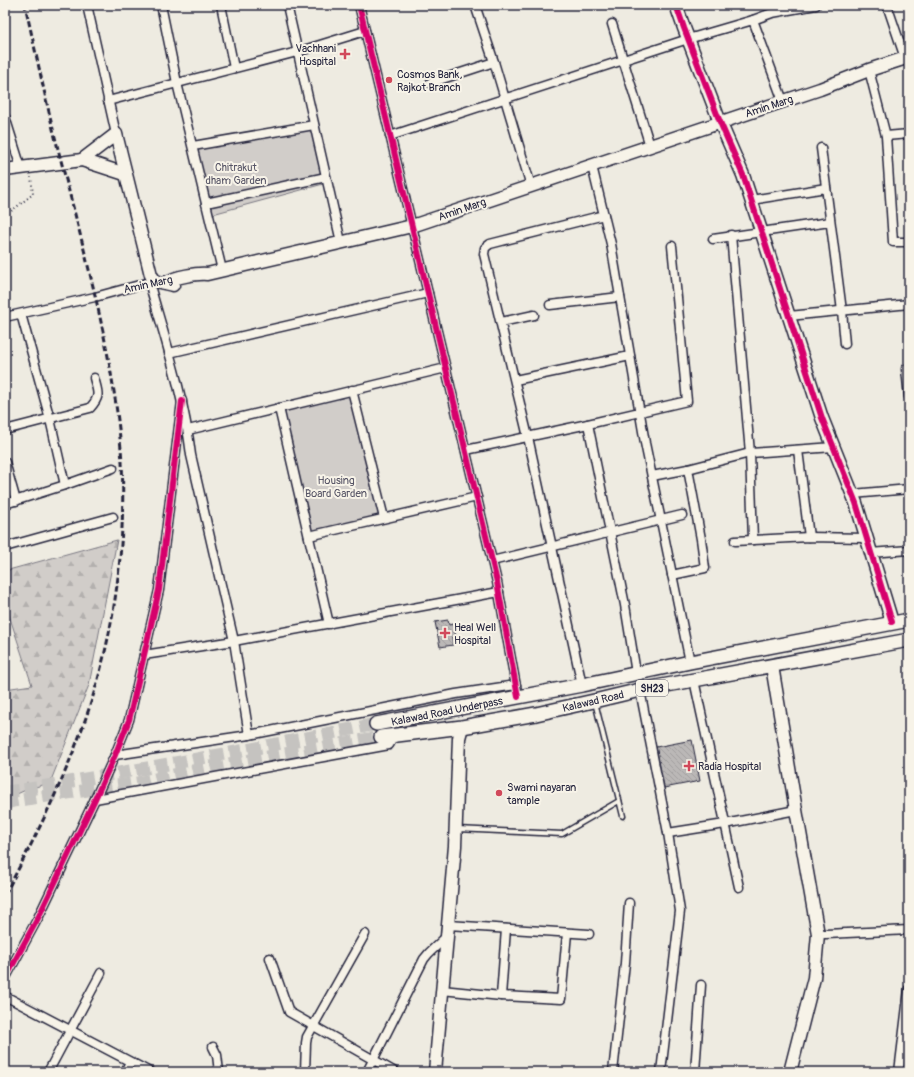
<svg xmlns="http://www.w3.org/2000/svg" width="914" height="1077" viewBox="0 0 914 1077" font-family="Pangolin,sans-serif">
	<defs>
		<pattern id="forest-firs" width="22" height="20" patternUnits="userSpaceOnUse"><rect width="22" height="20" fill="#d1cdc9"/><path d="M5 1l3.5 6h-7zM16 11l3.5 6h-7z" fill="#b3b0ae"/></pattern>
		<pattern id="building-back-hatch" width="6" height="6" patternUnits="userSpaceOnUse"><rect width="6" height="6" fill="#bbb8b7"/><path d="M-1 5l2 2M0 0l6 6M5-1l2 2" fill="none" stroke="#a09e9e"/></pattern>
	</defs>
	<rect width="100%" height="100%" fill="#eeebe1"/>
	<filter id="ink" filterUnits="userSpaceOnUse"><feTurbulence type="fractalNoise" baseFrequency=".025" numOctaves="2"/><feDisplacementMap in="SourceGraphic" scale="8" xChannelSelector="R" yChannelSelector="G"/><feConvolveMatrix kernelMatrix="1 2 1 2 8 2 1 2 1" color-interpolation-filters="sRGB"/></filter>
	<g filter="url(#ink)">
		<!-- forest -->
		<path fill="url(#forest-firs)" stroke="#7a7882" d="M117,540L89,685L50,783L28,789L8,798H5V689L32,685L5,603V571Z"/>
		<!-- green -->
		<g fill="#d1cdc9" stroke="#7a7882">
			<path d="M314,125L327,183L209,215L193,146Z"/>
			<path d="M352,390L384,518L309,536L279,408Z"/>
		</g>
		<!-- building -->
		<g fill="url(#building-back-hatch)" stroke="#22223b">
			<path d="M448,620L449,625L453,624L456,637H452L453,645L440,647L435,622Z"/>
			<path d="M692,740L700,781L664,788L656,747Z"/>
		</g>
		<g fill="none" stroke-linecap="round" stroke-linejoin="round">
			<!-- primary-tunnel -->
			<g stroke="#c5c3c0" stroke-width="13" stroke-dasharray="13 6" stroke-linecap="butt">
				<path d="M5,792L30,789L252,749L376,724"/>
				<path d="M5,804L13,801L137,783L211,767L381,737"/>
			</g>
			<defs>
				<g id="lane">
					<path d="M595,702L623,816"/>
					<path d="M457,829L562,834L619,801"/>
				</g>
				<g id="street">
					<path d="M87,5L116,134"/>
					<path d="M161,5L177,83L222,270"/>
					<path d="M221,5L234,68"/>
					<path d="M287,5L341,242"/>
					<path d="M359,5L497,582L518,697"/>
					<path d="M475,5L494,62L531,186"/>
					<path d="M887,5L905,58"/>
					<path d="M753,20L772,13L816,5"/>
					<path d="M612,24L650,146"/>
					<path d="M869,70L886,136L893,242H909"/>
					<path d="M430,83L494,62"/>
					<path d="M108,101L297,52L365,31"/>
					<path d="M5,117L21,168"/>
					<path d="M390,136L688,39L753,20L783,101"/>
					<path d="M886,136L909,134"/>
					<path d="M193,146L314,125"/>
					<path d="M821,148L842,311L845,344"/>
					<path d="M592,166L611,244L645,443L690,662"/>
					<path d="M751,200L826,188"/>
					<path d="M206,203L326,177"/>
					<path d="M731,235L750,453L753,540L809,537L866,538"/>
					<path d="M713,239L830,222"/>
					<path d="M149,282C165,339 184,396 191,455L234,641L249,735"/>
					<path d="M550,305L620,297"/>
					<path d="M21,314L50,419L65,485"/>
					<path d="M789,316L909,304"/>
					<path d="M5,317L95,297L154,281"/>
					<path d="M501,322L534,315"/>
					<path d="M169,353L428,293"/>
					<path d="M909,369H906L909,397"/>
					<path d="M515,380L630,356"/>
					<path d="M352,390L384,518"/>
					<path d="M279,408L329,624"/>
					<path d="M588,424L625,605L636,673"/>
					<path d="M5,430L90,408C101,396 98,393 94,378"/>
					<path d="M188,430L446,368"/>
					<path d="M466,450L588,424L687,401L672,246"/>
					<path d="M798,450L809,537"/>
					<path d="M5,462L16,501"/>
					<path d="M652,476L688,469L750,453L834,447"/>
					<path d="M853,494L909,489"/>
					<path d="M5,504L65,485L113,468"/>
					<path d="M309,536L477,497"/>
					<path d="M735,541L753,540"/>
					<path d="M5,547L113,517"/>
					<path d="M870,553L909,550"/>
					<path d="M492,561L682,515"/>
					<path d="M672,575L705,568L701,539L688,469"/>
					<path d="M144,655L234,641L499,592"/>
					<path d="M694,680L739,887"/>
					<path d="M582,685L528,437L484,254L485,248L490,244L604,215"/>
					<path d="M640,690L668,833L680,911L661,1072"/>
					<path d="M115,755L249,735L456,694L516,685"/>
					<path d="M95,799L389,745L395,735"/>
					<path d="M668,833L725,824L796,810"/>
					<path d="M448,925L589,934"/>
					<path d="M818,934H826L909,930"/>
					<path d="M270,958L289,1012L395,1072"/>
					<path d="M5,979L38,918L95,799L115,755L129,720L159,590L182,401"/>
					<path d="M442,990L501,996L561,999L567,933"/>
					<path d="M5,996L150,1072"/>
					<path d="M501,996L506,929"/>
					<path d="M213,1047L217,1055L219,1072"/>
					<path d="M48,1072L101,973"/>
					<path d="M125,1072L130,1062"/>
					<path d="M305,1072L306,1043L307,1037L365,934"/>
					<path d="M367,1072L424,959L429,953L447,936"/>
					<path d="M613,1072L625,963L629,903"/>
					<path d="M695,1072L701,985"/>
					<path d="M899,1072L909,989"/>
				</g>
				<g id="secondary">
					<path d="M676,5L684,28L720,122L743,175L822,418L856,503L892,622"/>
					<path d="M82,160L116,134L151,275L155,281L173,285"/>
					<path d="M5,170L82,160L125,174"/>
					<path d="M167,282C175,277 197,273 207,274L412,226L820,89L869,70L909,57"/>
					<path d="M772,666L796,810L818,934L814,978L790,1072"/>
					<path d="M435,1072L455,846L459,738L462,727"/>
				</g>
				<g id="primary">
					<path d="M376,724L582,685L690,662L909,620"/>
					<path d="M381,737L462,727L536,714L594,701L640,690L909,640"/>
				</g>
			</defs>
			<!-- lane casing -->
			<use href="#lane" stroke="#22223b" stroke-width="7"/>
			<!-- street casing -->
			<use href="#street" stroke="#22223b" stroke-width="11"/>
			<!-- secondary casing -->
			<use href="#secondary" stroke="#22223b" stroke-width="15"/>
			<!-- primary casing -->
			<use href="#primary" stroke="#22223b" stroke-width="16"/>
			<!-- path -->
			<path stroke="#22223b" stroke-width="2" stroke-dasharray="1 3" stroke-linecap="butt" d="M5,216L33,194L31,177"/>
			<!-- lane -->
			<use href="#lane" stroke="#f7f3e8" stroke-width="4"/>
			<!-- street -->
			<use href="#street" stroke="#f7f3e8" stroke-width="8"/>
			<!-- secondary -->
			<use href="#secondary" stroke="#f7f3e8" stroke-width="12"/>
			<!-- primary -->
			<use href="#primary" stroke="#f7f3e8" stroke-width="13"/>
			<!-- rail -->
			<path stroke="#22223b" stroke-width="3" stroke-dasharray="6 3" stroke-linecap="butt" d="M5,894C45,820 83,742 103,660C119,595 125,528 122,462C115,358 84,250 58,149C46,102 36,53 25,5"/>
			<defs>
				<g id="cycleway">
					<path d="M359,5L497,582L518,697"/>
					<path d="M676,5L684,28L720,122L743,175L822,418L856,503L892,622"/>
					<path d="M5,979L38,918L95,799L115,755L129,720L159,590L182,401"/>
				</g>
			</defs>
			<!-- cycleway casing -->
			<use href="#cycleway" stroke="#f7f3e8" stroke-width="8"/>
			<!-- cycleway -->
			<use href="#cycleway" stroke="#d6006c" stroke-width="6"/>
		</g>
	</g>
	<!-- markers -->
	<g fill="#d1495b" stroke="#f7f3e8" stroke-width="1.5">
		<path d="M343 48h4v4h4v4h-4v4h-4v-4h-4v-4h4z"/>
		<circle cx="389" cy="80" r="4"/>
		<path d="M443 627h4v4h4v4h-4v4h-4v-4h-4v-4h4z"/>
		<path d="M687 760h4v4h4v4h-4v4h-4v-4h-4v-4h4z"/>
		<circle cx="499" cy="793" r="4"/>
	</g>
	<g text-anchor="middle" stroke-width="4" stroke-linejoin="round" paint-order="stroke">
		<!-- shield labels -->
		<rect fill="#f7f3e8" stroke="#62616f" stroke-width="1" x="636" y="680" width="32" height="16" rx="3"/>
		<g font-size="10" font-weight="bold" fill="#22223b">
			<text x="652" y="692">SH23</text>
		</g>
		<!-- poi labels -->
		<g font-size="11" fill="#22223b" stroke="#f7f3e8" text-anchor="start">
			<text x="336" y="52" text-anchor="end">Vachhani<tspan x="336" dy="13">Hospital</tspan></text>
			<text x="397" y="78">Cosmos Bank,<tspan x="397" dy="13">Rajkot Branch</tspan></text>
			<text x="454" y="631">Heal Well<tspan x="454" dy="13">Hospital</tspan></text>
			<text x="698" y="770">Radia Hospital</text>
			<text x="507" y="791">Swami nayaran<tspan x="507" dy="13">tample</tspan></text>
		</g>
		<!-- street labels -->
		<g font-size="11" fill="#22223b" stroke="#f7f3e8">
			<text transform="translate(769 106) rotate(-18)" y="4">Amin Marg</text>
			<text transform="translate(462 209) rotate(-19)" y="4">Amin Marg</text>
			<text transform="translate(148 284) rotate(-12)" y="4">Amin Marg</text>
			<text transform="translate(593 701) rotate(-13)" y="4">Kalawad Road</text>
			<text transform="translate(447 711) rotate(-11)" y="4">Kalawad Road Underpass</text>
		</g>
		<!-- park labels -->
		<g font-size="11" fill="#575566" stroke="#f7f3e8">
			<text x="236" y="171">Chitrakut<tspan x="236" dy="13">dham Garden</tspan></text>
			<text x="336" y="484">Housing<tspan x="336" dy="13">Board Garden</tspan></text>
		</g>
	</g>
	<!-- margin -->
	<rect width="914" height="1077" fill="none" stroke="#f7f3e8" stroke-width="20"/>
	<rect x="10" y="10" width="894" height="1057" fill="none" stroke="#22223b" stroke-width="1.5" filter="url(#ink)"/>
</svg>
